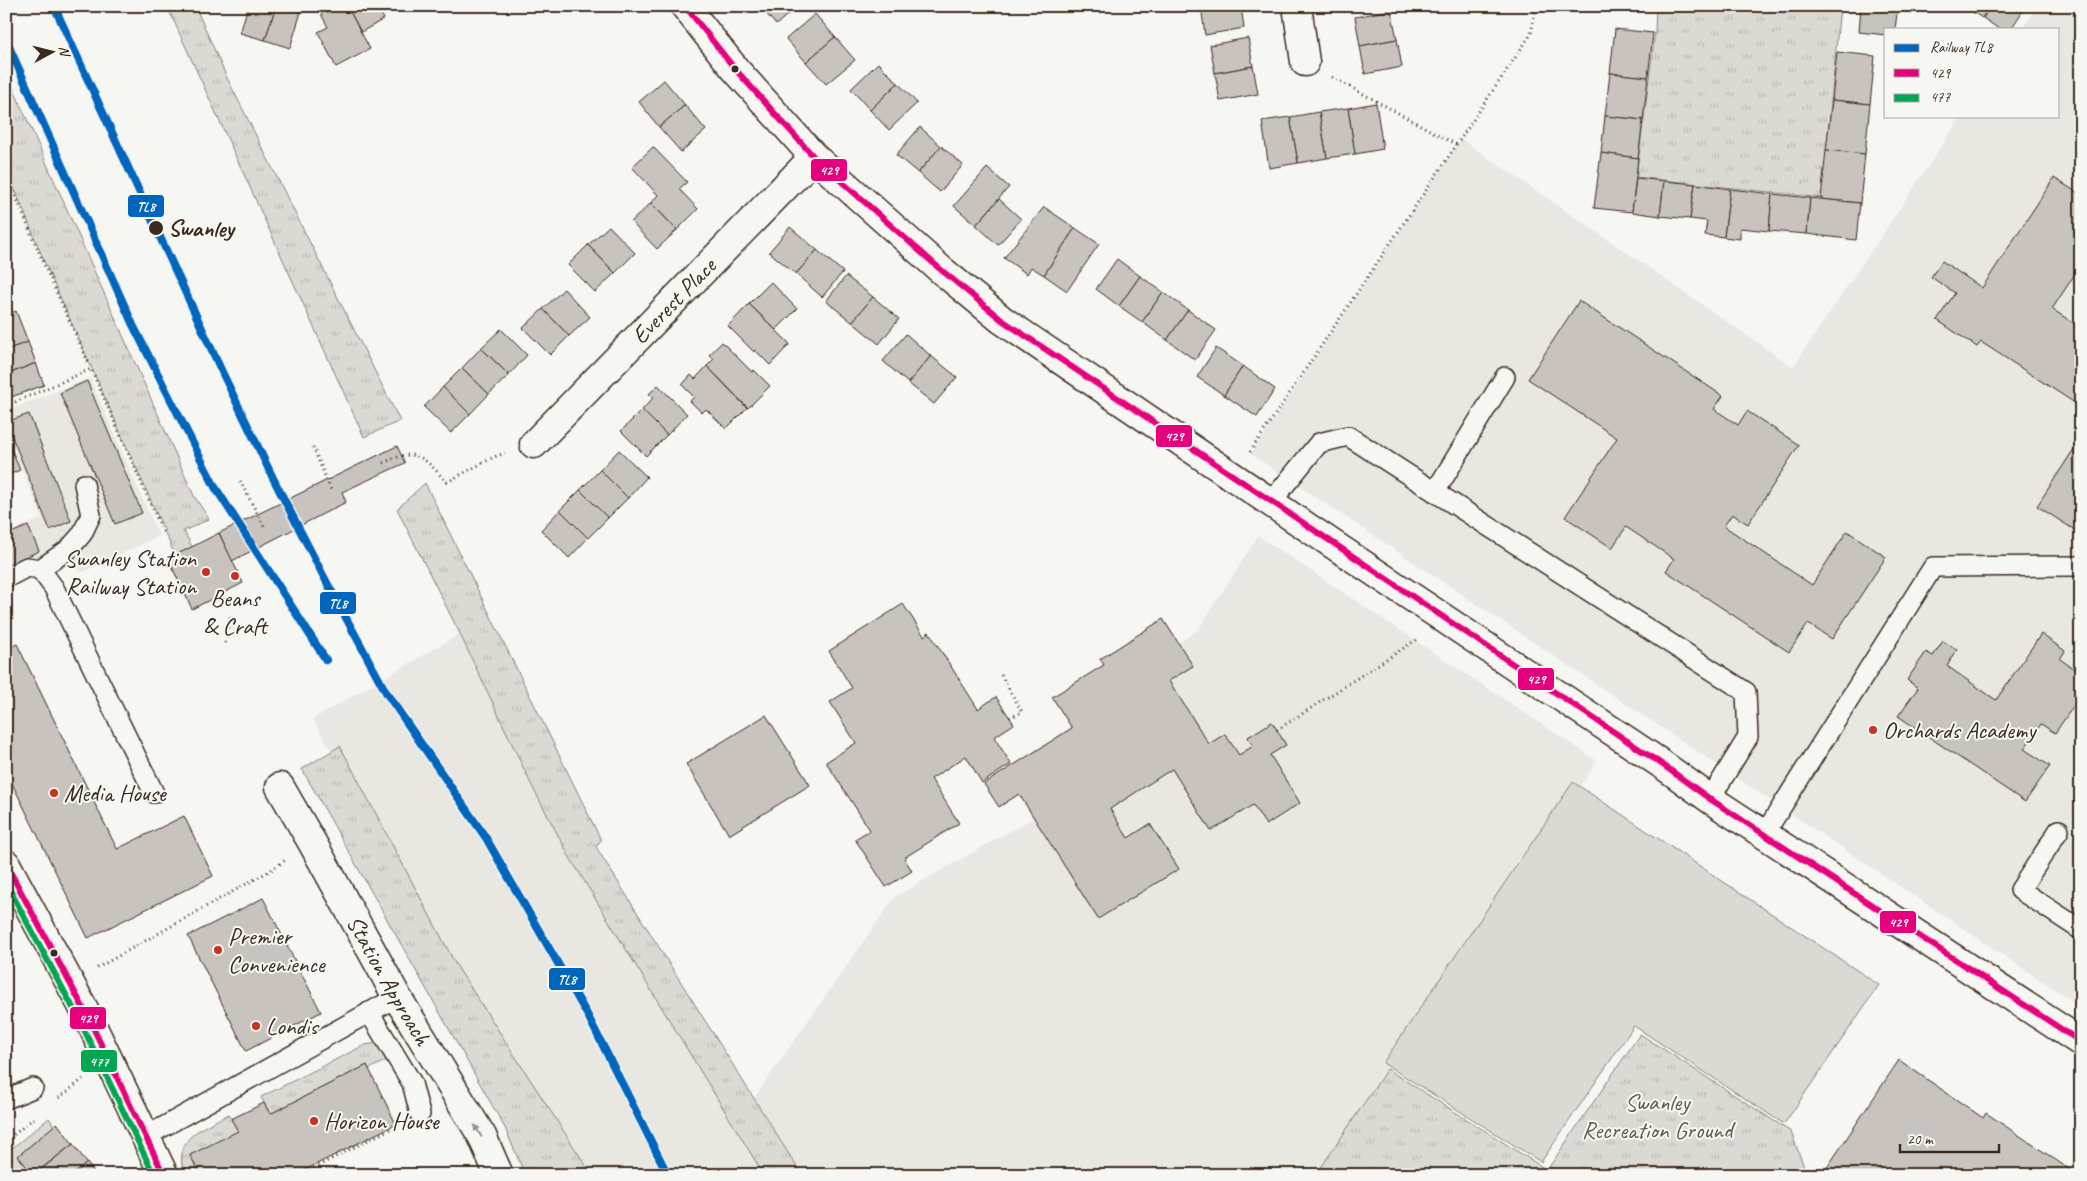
<svg xmlns="http://www.w3.org/2000/svg" width="2087" height="1181" viewBox="0 0 2087 1181" font-family="Caveat,sans-serif">
	<defs>
		<pattern id="grass-tufts" width="24" height="20" patternUnits="userSpaceOnUse" patternTransform="scale(1.25)"><rect width="24" height="20" fill="#dad9d3"/><path d="M3 7l-1-3M5 7V3M7 7l1-3M15 17l-1-3M17 17v-4M19 17l1-3" fill="none" stroke="#bcbab5"/></pattern>
	</defs>
	<rect width="100%" height="100%" fill="#f6f6f2"/>
	<filter id="ink" filterUnits="userSpaceOnUse"><feTurbulence type="fractalNoise" baseFrequency=".02" numOctaves="2"/><feDisplacementMap in="SourceGraphic" scale="10" xChannelSelector="R" yChannelSelector="G"/><feConvolveMatrix kernelMatrix="1 2 1 2 8 2 1 2 1" color-interpolation-filters="sRGB"/></filter>
	<g filter="url(#ink)">
		<!-- built -->
		<g fill="#e8e7e2">
			<path d="M2037,6H2081V1007L1251,454L1461,139L1793,367L1962,116H2058V29H2022Z"/>
			<path d="M90,378L159,536L83,572L58,565L6,589V534L42,518L6,430V411Z"/>
			<path d="M1258,536L1597,761L1318,1175H803L754,1098L895,897L1033,818L1019,795L999,807L983,784L1070,728L1052,697L1103,665L1099,659L1163,618L1179,643L1198,630Z"/>
			<path d="M460,634L532,786L569,856L764,1175H592L456,965L313,719Z"/>
		</g>
		<!-- grass -->
		<g fill="url(#grass-tufts)" stroke="#8a8278">
			<path d="M167,6H195L227,78L400,421L364,437Z"/>
			<path d="M1656,6H1840L1822,198L1636,177L1655,33Z"/>
			<path d="M6,72L194,496L209,519L184,531L192,547L175,555L47,268L6,168Z"/>
			<path d="M425,483L601,840L596,847L802,1175H764L569,856L532,786L460,634L397,509Z"/>
			<path d="M340,746L456,965L592,1175H525L505,1128L302,769Z"/>
			<path d="M1640,1034L1791,1132L1807,1175H1316L1387,1069L1547,1170Z"/>
			<path d="M378,1043L387,1060L369,1069L367,1065L270,1114L261,1097L365,1045Z"/>
			<path d="M229,1114L238,1131L200,1175H184C173,1136 201,1129 229,1114Z"/>
		</g>
		<!-- garden -->
		<g fill="#dad9d3" stroke="#8a8278">
			<path d="M1573,782L1879,985L1784,1124L1634,1026L1541,1162L1383,1063Z"/>
			<path d="M49,1118L54,1126L18,1156L33,1175H6V1153Z"/>
		</g>
		<!-- building -->
		<g fill="#c8c3be" stroke="#3b2a1e">
			<path d="M248,6H276L265,40L240,33Z"/>
			<path d="M276,6L301,12L290,48L265,40Z"/>
			<path d="M336,6H347L370,49L336,67L318,32L328,27L321,14Z"/>
			<path d="M347,6H377L384,19L361,32Z"/>
			<path d="M760,6H797L776,25Z"/>
			<path d="M1201,6H1241L1244,28L1205,35Z"/>
			<path d="M1861,6H1898L1895,29H1886V35L1859,32Z"/>
			<path d="M1964,6H1989L1982,18Z"/>
			<path d="M1991,6H2026L2011,29H1999L1983,18Z"/>
			<path d="M1391,10L1397,39L1360,46L1355,17Z"/>
			<path d="M815,14L835,37L806,62L786,39Z"/>
			<path d="M1615,29L1653,33L1648,77L1610,73Z"/>
			<path d="M835,37L855,60L826,84L806,62Z"/>
			<path d="M1248,38L1253,66L1215,73L1210,45Z"/>
			<path d="M1397,39L1402,67L1365,74L1360,46Z"/>
			<path d="M1837,52L1875,56L1870,104L1832,100Z"/>
			<path d="M878,63L898,83L870,110L851,89Z"/>
			<path d="M1253,66L1258,94L1220,101L1215,73Z"/>
			<path d="M1610,73L1648,77L1643,120L1605,116Z"/>
			<path d="M664,80L685,105L659,127L639,102Z"/>
			<path d="M898,83L917,103L889,130L870,110Z"/>
			<path d="M1832,100L1870,104L1865,154L1826,150Z"/>
			<path d="M1376,103L1383,149L1355,154L1348,108Z"/>
			<path d="M685,105L706,130L681,152L659,127Z"/>
			<path d="M1348,108L1355,154L1327,158L1319,112Z"/>
			<path d="M1319,112L1327,158L1298,163L1290,117Z"/>
			<path d="M1605,116L1643,120L1638,158L1601,153Z"/>
			<path d="M1290,117L1298,163L1269,168L1262,121Z"/>
			<path d="M920,127L941,146L918,173L896,155Z"/>
			<path d="M941,146L963,165L940,192L918,173Z"/>
			<path d="M653,147L687,182L679,189L698,209L677,230L651,203L658,195L632,167Z"/>
			<path d="M1826,150L1865,154L1860,203L1821,199Z"/>
			<path d="M1601,153L1638,158L1632,212L1594,208Z"/>
			<path d="M987,168L1009,187L976,225L954,206Z"/>
			<path d="M1636,178L1664,181L1660,216L1632,212Z"/>
			<path d="M2054,178L2081,195V265L2052,309L2081,328V407L1981,342L1977,347L1937,320L1955,293L1931,277L1942,261L1982,288Z"/>
			<path d="M1664,181L1695,184L1690,219L1660,216Z"/>
			<path d="M1695,184L1730,189L1724,237L1705,235L1707,221L1690,219Z"/>
			<path d="M1730,189L1772,194L1769,231L1740,228V239L1724,237Z"/>
			<path d="M1772,194L1810,198L1807,234L1769,231Z"/>
			<path d="M1810,198L1860,203L1856,240L1807,234Z"/>
			<path d="M999,199L1021,219L998,245L976,225Z"/>
			<path d="M651,203L677,230L657,249L631,222Z"/>
			<path d="M1044,207L1075,228L1044,275L1031,267L1027,274L1004,258Z"/>
			<path d="M609,226L635,253L615,273L588,245Z"/>
			<path d="M790,227L817,250L796,274L769,252Z"/>
			<path d="M1075,228L1099,244L1067,291L1044,275Z"/>
			<path d="M588,245L615,273L595,292L568,265Z"/>
			<path d="M817,250L843,272L822,297L796,274Z"/>
			<path d="M1117,259L1140,276L1119,306L1096,289Z"/>
			<path d="M846,276L873,297L852,322L826,301Z"/>
			<path d="M1140,276L1163,292L1142,322L1119,306Z"/>
			<path d="M771,282L797,309L776,330L749,304Z"/>
			<path d="M564,289L590,317L569,336L543,309Z"/>
			<path d="M1163,292L1188,310L1167,340L1142,322Z"/>
			<path d="M873,297L899,319L879,344L852,322Z"/>
			<path d="M1579,301L1723,396L1714,409L1738,425L1747,411L1799,445L1748,524L1732,514L1724,526L1812,585L1847,531L1886,557L1832,639L1808,624L1789,652L1666,571L1674,559L1626,527L1612,548L1565,517L1617,438L1528,379Z"/>
			<path d="M749,304L790,344L770,365L755,350L754,352L728,326Z"/>
			<path d="M543,309L569,336L550,355L523,328Z"/>
			<path d="M1188,310L1216,330L1195,360L1167,340Z"/>
			<path d="M16,311L28,342L6,350V315Z"/>
			<path d="M501,329L527,355L509,375L481,348Z"/>
			<path d="M906,334L931,356L908,383L883,361Z"/>
			<path d="M28,342L36,363L6,375V350Z"/>
			<path d="M722,342L752,372L754,370L770,386L748,408L707,366L714,359L709,355Z"/>
			<path d="M481,348L509,375L489,394L462,368Z"/>
			<path d="M1216,348L1243,366L1224,395L1197,377Z"/>
			<path d="M931,356L957,377L934,404L908,383Z"/>
			<path d="M36,363L44,385L6,399V375Z"/>
			<path d="M707,366L747,408L726,429L706,409L702,413L690,401L694,397L682,385L691,375L695,379Z"/>
			<path d="M1243,366L1275,389L1257,417L1224,395Z"/>
			<path d="M462,368L489,394L470,414L443,387Z"/>
			<path d="M87,381L142,513L115,524L60,393Z"/>
			<path d="M658,385L687,414L667,435L642,410L653,398L649,394Z"/>
			<path d="M443,387L470,414L451,433L424,407Z"/>
			<path d="M642,410L667,435L646,456L621,431Z"/>
			<path d="M29,414L71,521L50,530L6,422Z"/>
			<path d="M6,436L20,470L6,476Z"/>
			<path d="M2081,438V534L2037,506Z"/>
			<path d="M397,446L405,463L342,492L346,502L232,561L219,533Z"/>
			<path d="M619,450L647,477L628,498L600,470Z"/>
			<path d="M600,470L628,498L608,518L580,490Z"/>
			<path d="M580,490L608,518L588,538L560,510Z"/>
			<path d="M560,510L588,538L569,558L541,530Z"/>
			<path d="M28,526L39,551L6,566V535Z"/>
			<path d="M219,533L243,583L192,609L168,559Z"/>
			<path d="M903,604L924,636L929,632L978,709L996,697L1014,724L994,737L1011,764L982,783L966,756L931,779L959,823L904,858L912,871L886,887L855,839L870,830L826,762L856,743L830,702L852,688L829,651Z"/>
			<path d="M1163,619L1193,666L1169,681L1209,744L1225,734L1239,755L1253,746L1248,737L1272,722L1286,745L1270,755L1300,803L1266,825L1253,805L1211,831L1172,769L1110,809L1128,838L1150,824L1179,869L1098,919L1019,794L999,807L984,784L1072,728L1052,697L1104,665L1100,659Z"/>
			<path d="M2041,634L2065,651L2060,659L2081,674V695L2055,733L2041,724L2024,749L2050,766L2025,802L1898,716L1918,688L1907,680L1926,652L1933,656L1943,641L1957,650L1947,666L1996,700Z"/>
			<path d="M17,644L117,849L184,816L213,876L88,938L6,771V649Z"/>
			<path d="M766,715L810,785L729,835L686,764Z"/>
			<path d="M263,898L321,1012L246,1051L188,936Z"/>
			<path d="M1899,1060L1983,1118L1986,1113L2078,1175H1822Z"/>
			<path d="M367,1065L396,1124L295,1175H200L190,1155L238,1131L231,1119L264,1103L270,1114Z"/>
			<path d="M57,1123L73,1144L33,1175L18,1156Z"/>
			<path d="M73,1144L87,1163L73,1175H34Z"/>
			<path d="M87,1163L96,1175H73Z"/>
		</g>
		<g fill="none" stroke-linecap="round" stroke-linejoin="round">
			<defs>
				<g id="lane">
					<path d="M1435,492L1505,377"/>
					<path d="M1271,502L1319,443L1348,436L1746,692L1748,737L1710,799"/>
					<path d="M40,569L54,588L154,793"/>
					<path d="M6,578L27,567L40,569L69,549L82,534L91,515L84,484"/>
					<path d="M2059,830L2020,890L2081,930"/>
					<path d="M1765,833L1933,567L2081,566"/>
					<path d="M369,1012L412,1083L420,1114"/>
					<path d="M6,1099L33,1088"/>
					<path d="M145,1137L397,997"/>
				</g>
				<g id="street">
					<path d="M685,6L735,69L814,157L940,269L1002,320L1307,527L1663,765L1710,799L2081,1042"/>
					<path d="M1297,6L1305,62"/>
					<path id="s1" d="M534,444L814,157"/>
					<path id="s2" d="M280,787L313,844L397,997L482,1136L499,1175"/>
					<path d="M6,864L86,1013L164,1175"/>
				</g>
			</defs>
			<!-- lane casing -->
			<use href="#lane" stroke="#3b2a1e" stroke-width="22"/>
			<!-- street casing -->
			<use href="#street" stroke="#3b2a1e" stroke-width="31"/>
			<!-- path -->
			<g stroke="#3b2a1e" stroke-width="3" stroke-dasharray="1 4" stroke-linecap="butt">
				<path d="M1332,77L1457,145"/>
				<path d="M6,173L46,269L90,366"/>
				<path d="M6,406L91,369L164,534"/>
				<path d="M313,447L331,490"/>
				<path d="M1250,452L1531,34L1536,6"/>
				<path d="M383,463C419,446 423,458 447,482L494,457L505,453"/>
				<path d="M240,481L264,526"/>
				<path d="M225,643L230,617"/>
				<path d="M1001,675L1022,712L1009,718"/>
				<path d="M1277,730L1416,640L1417,637"/>
				<path d="M97,968L271,870L287,859"/>
				<path d="M59,1098L83,1079"/>
				<path d="M6,1141L34,1118"/>
				<path d="M300,1175L398,1125"/>
			</g>
			<!-- lane -->
			<use href="#lane" stroke="#f6f6f2" stroke-width="19"/>
			<!-- street -->
			<use href="#street" stroke="#f6f6f2" stroke-width="28"/>
			<defs>
				<g id="bus-1">
					<path d="M685,6L735,69L814,157L940,269L1002,320L1663,765L1710,799L2081,1042"/>
					<path d="M6,864L86,1013L164,1175"/>
				</g>
				<path id="bus-2" d="M6,883L78,1017L154,1175"/>
			</defs>
			<!-- bus-1 casing -->
			<use href="#bus-1" stroke="#f6f6f2" stroke-width="10"/>
			<!-- bus-2 casing -->
			<use href="#bus-2" stroke="#f6f6f2" stroke-width="10"/>
			<!-- bus-1 -->
			<use href="#bus-1" stroke="#e5007d" stroke-width="6"/>
			<!-- bus-2 -->
			<use href="#bus-2" stroke="#00a651" stroke-width="6"/>
			<defs>
				<g id="rail-1">
					<path d="M54,6L222,372L273,478L324,577L387,694L486,838L588,1016L668,1175"/>
					<path d="M6,40L133,325L215,487L326,660"/>
				</g>
			</defs>
			<!-- rail-1 casing -->
			<use href="#rail-1" stroke="#f6f6f2" stroke-width="11"/>
			<!-- rail-1 -->
			<use href="#rail-1" stroke="#0065bd" stroke-width="8"/>
		</g>
		<!-- one-way arrows -->
		<defs><path id="oneway-solid" d="M-6-.8H1V-3.2L6.5 0L1 3.2V.8H-6Z" transform="scale(1.25)"/></defs>
		<use fill="#989088" href="#oneway-solid" transform="translate(478 1131) rotate(-120)"/>
	</g>
	<!-- markers -->
	<g fill="#3b2a1e" stroke="#f6f6f2" stroke-width="2">
		<circle cx="735" cy="69" r="4.5"/>
		<circle cx="156" cy="228" r="8"/>
		<circle cx="54" cy="953" r="4.5"/>
	</g>
	<g fill="#c8321e" stroke="#f6f6f2" stroke-width="2">
		<circle cx="206" cy="572" r="5"/>
		<circle cx="235" cy="576" r="5"/>
		<circle cx="1873" cy="730" r="5"/>
		<circle cx="54" cy="793" r="5"/>
		<circle cx="218" cy="950" r="5"/>
		<circle cx="256" cy="1026" r="5"/>
		<circle cx="314" cy="1121" r="5"/>
	</g>
	<g text-anchor="middle" stroke-width="4" stroke-linejoin="round" paint-order="stroke">
		<!-- stop labels -->
		<g font-size="24" font-weight="bold" fill="#3b2a1e" stroke="#f6f6f2" text-anchor="start">
			<text x="168" y="236">Swanley</text>
		</g>
		<!-- street labels -->
		<g font-size="24" fill="#3b2a1e" stroke="#f6f6f2">
			<text dy="8" stroke="none"><textPath href="#s1" startOffset="200">Everest Place</textPath></text>
			<text dy="8" stroke="none"><textPath href="#s2" startOffset="222">Station Approach</textPath></text>
		</g>
		<!-- poi labels -->
		<g font-size="24" fill="#3b2a1e" stroke="#f6f6f2" text-anchor="start">
			<text x="196" y="566" text-anchor="end">Swanley Station<tspan x="196" dy="28">Railway Station</tspan></text>
			<text x="235" y="606" text-anchor="middle">Beans<tspan x="235" dy="28">&amp; Craft</tspan></text>
			<text x="1883" y="738">Orchards Academy</text>
			<text x="64" y="801">Media House</text>
			<text x="228" y="944">Premier<tspan x="228" dy="28">Convenience</tspan></text>
			<text x="266" y="1034">Londis</text>
			<text x="324" y="1129">Horizon House</text>
		</g>
		<!-- park labels -->
		<g font-size="24" fill="#63564b" stroke="#f6f6f2">
			<text x="1657" y="1110">Swanley<tspan x="1657" dy="28">Recreation Ground</tspan></text>
		</g>
	</g>
	<g stroke="#f6f6f2" stroke-width="2">
		<rect x="810" y="158" width="38" height="24" rx="5" fill="#e5007d"/>
		<rect x="127" y="194" width="38" height="24" rx="5" fill="#0065bd"/>
		<rect x="1155" y="424" width="38" height="24" rx="5" fill="#e5007d"/>
		<rect x="319" y="591" width="38" height="24" rx="5" fill="#0065bd"/>
		<rect x="1517" y="667" width="38" height="24" rx="5" fill="#e5007d"/>
		<rect x="1879" y="910" width="38" height="24" rx="5" fill="#e5007d"/>
		<rect x="548" y="967" width="38" height="24" rx="5" fill="#0065bd"/>
		<rect x="69" y="1006" width="38" height="24" rx="5" fill="#e5007d"/>
		<rect x="80" y="1049" width="38" height="24" rx="5" fill="#00a651"/>
	</g>
	<g font-size="14" text-anchor="middle" font-weight="bold" fill="#fff">
		<text x="829" y="175">429</text>
		<text x="146" y="211">TL8</text>
		<text x="1174" y="441">429</text>
		<text x="338" y="608">TL8</text>
		<text x="1536" y="684">429</text>
		<text x="1898" y="927">429</text>
		<text x="567" y="984">TL8</text>
		<text x="88" y="1023">429</text>
		<text x="99" y="1066">477</text>
	</g>
	<!-- margin -->
	<rect width="2087" height="1181" fill="none" stroke="#f6f6f2" stroke-width="25"/>
	<rect x="12" y="12" width="2062" height="1156" fill="none" stroke="#3b2a1e" stroke-width="2" filter="url(#ink)"/>
	<!-- legend -->
	<rect x="1884" y="28" width="175" height="90" fill="#f6f6f2" stroke="#aba49d"/>
	<rect x="1894" y="44" width="25" height="8" fill="#0065bd" stroke="#aba49d"/>
	<text x="1930" y="52" font-size="15" fill="#3b2a1e">Railway TL8</text>
	<rect x="1894" y="69" width="25" height="8" fill="#e5007d" stroke="#aba49d"/>
	<text x="1930" y="78" font-size="15" fill="#3b2a1e">429</text>
	<rect x="1894" y="94" width="25" height="8" fill="#00a651" stroke="#aba49d"/>
	<text x="1930" y="102" font-size="15" fill="#3b2a1e">477</text>
	<!-- north arrow -->
	<g transform="translate(52 52) rotate(83)" stroke="#f6f6f2" stroke-width="4" paint-order="stroke">
	<path d="M0-4L9 19L0 12L-9 19Z" fill="#3b2a1e"/>
	<text y="-8" font-size="14" font-weight="bold" text-anchor="middle" fill="#3b2a1e">N</text>
	</g>
	<!-- scale -->
	<path d="M1900 1144v8h99v-8" fill="none" stroke="#3b2a1e" stroke-width="2.5"/>
	<text x="1907" y="1144" font-size="15" fill="#3b2a1e" stroke="#f6f6f2" stroke-width="4" paint-order="stroke">20 m</text>
</svg>
